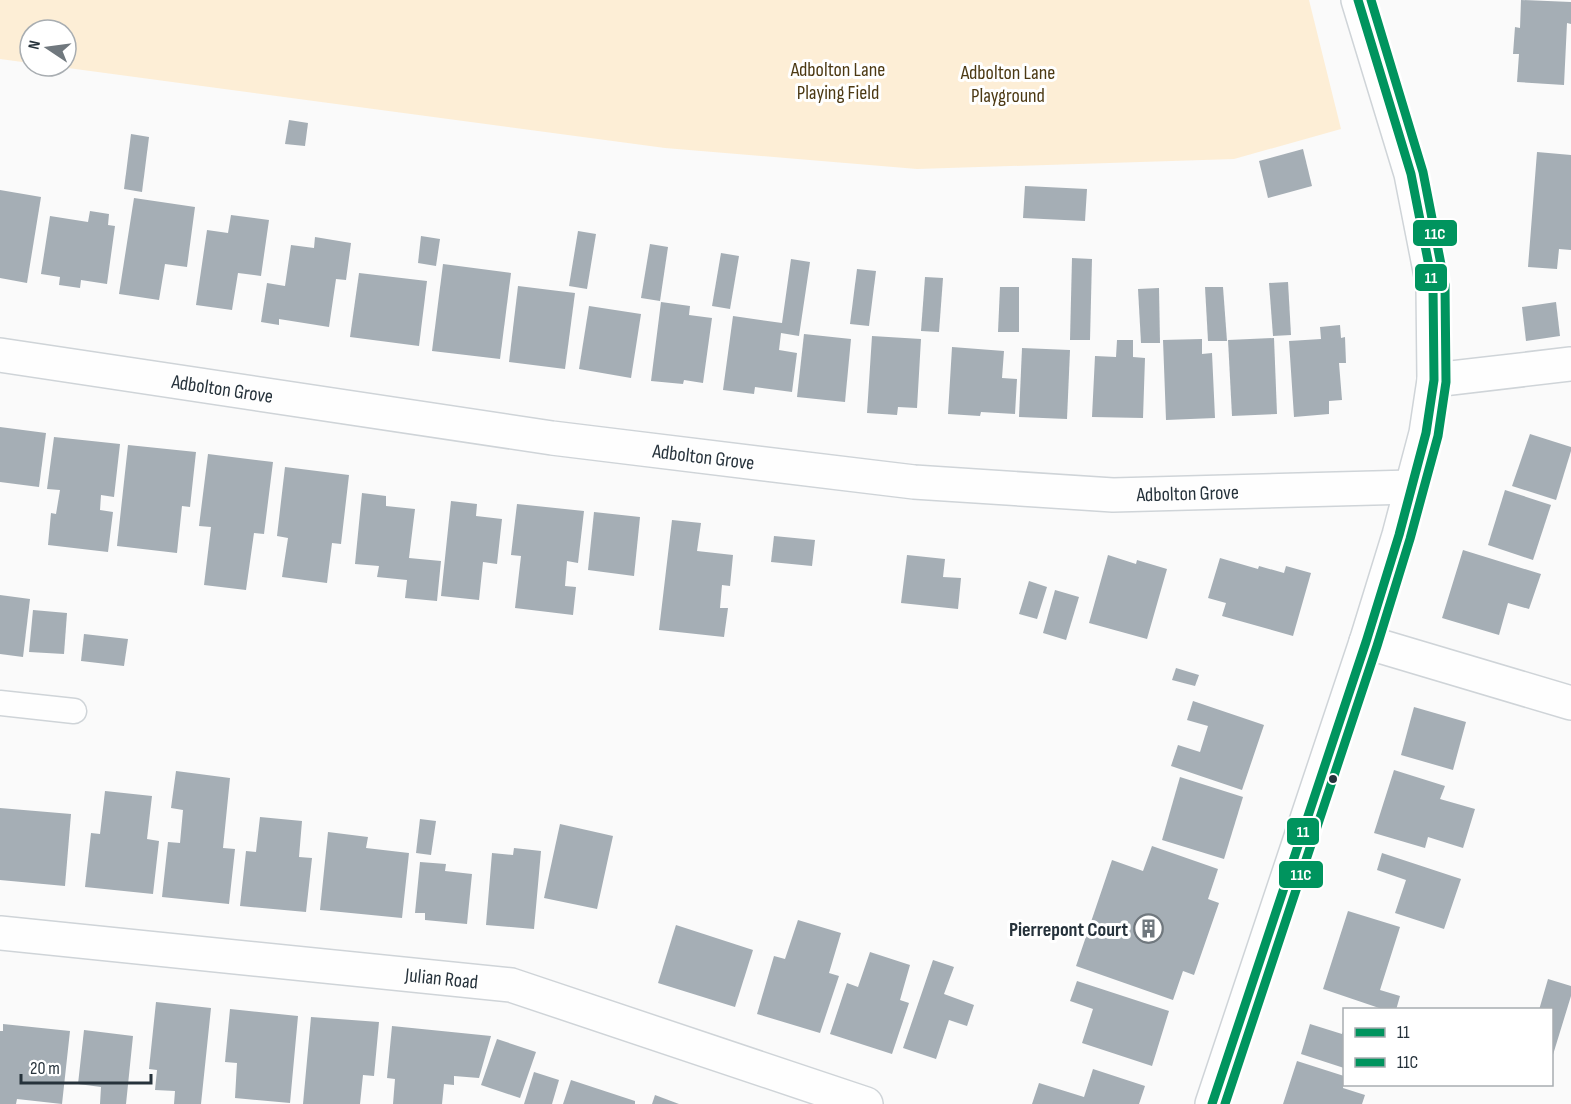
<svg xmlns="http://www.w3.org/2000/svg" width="1571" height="1104" viewBox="0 0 1571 1104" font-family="'Sofia Sans Condensed',sans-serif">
	<rect width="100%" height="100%" fill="#fafafa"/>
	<!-- green -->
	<path fill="#fdeed6" d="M0,0H1309L1341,129L1234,159L917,169L665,148L53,66H66V30H30V63L0,59Z"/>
	<!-- building -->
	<g fill="#a5aeb5">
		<path d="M1521,0L1571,2V24L1567,23L1564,85L1517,82L1519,54H1513L1515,27L1520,28Z"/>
		<path d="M289,120L308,123L305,146L285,144Z"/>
		<path d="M131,134L149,137L142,192L124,189Z"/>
		<path d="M1303,149L1312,186L1268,198L1259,161Z"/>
		<path d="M1537,152L1571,155V250L1559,249L1557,269L1528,267Z"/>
		<path d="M1025,186L1087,189L1085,221L1023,218Z"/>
		<path d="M0,190L41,197L27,283L0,278Z"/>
		<path d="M134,198L195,207L187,267L165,264L159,300L119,294Z"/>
		<path d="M90,211L109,214L108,225L115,226L107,284L81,280L80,288L59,285L60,277L41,274L50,216L88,222Z"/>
		<path d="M231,215L269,220L261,276L238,273L232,310L196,305L207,230L228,233Z"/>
		<path d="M578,231L596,234L587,289L569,286Z"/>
		<path d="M421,236L440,239L436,266L418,263Z"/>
		<path d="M315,237L351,243L346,280L336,279L329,327L279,319V325L261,322L267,283L285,286L291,245L314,248Z"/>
		<path d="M650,244L668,247L660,301L641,298Z"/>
		<path d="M721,253L739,256L730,309L712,306Z"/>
		<path d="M1072,258L1092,259L1090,340H1070Z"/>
		<path d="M791,259L810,262L799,336L781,333L779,350L797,353L792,392L755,387L754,394L723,390L733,316L782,323Z"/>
		<path d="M443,264L511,273L500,359L432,351Z"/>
		<path d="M857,269L876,271L869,326L850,324Z"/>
		<path d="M359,273L427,281L419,346L350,337Z"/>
		<path d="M925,277L943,278L939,332L921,331Z"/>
		<path d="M1288,282L1291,335L1273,336L1269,283Z"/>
		<path d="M518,286L575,293L565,369L509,362Z"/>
		<path d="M1000,287H1019V332H998Z"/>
		<path d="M1205,287H1223L1227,341H1208Z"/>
		<path d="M1159,288L1160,343H1141L1138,289Z"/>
		<path d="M661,302L690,306L689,315L712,318L703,383L684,380L683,384L651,381Z"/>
		<path d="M1556,302L1560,336L1526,341L1522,307Z"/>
		<path d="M589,306L641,314L631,378L579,369Z"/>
		<path d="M1340,325L1341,338L1345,337L1346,363H1339L1342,400L1329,401V414L1294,417L1289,341L1321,339L1320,327Z"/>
		<path d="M804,334L851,339L845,402L797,397Z"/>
		<path d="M872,336L921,339L917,408L898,407L897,415L867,413Z"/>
		<path d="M1274,338L1277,414L1232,416L1228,340Z"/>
		<path d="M1202,339V354L1212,353L1215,418L1166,420L1163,340Z"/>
		<path d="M1117,340H1133V357L1145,358L1143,418L1092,417L1095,356L1116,357Z"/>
		<path d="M952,347L1004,351L1002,378L1017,379L1015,414L981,412L980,416L948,414Z"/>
		<path d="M1022,348L1070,350L1067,419L1019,417Z"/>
		<path d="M0,427L46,433L39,487L0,482Z"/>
		<path d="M1530,434L1571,447V451L1556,500L1512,486Z"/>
		<path d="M54,437L120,444L114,497L101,495L100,510L113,512L108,552L48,545L51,513L56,514L60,490L47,489Z"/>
		<path d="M128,445L196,452L190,507L182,506L177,553L117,546Z"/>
		<path d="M208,454L273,462L264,534L254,533L246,590L204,585L211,527L199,526Z"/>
		<path d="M285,467L349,475L341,544L332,543L327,583L282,577L288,538L277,536Z"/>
		<path d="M1505,490L1551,505L1533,560L1488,545Z"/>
		<path d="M362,493L386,496V506L415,509L409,558L441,561L437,601L405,598L407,580L377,577L379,566L355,564Z"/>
		<path d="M451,501L477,504L476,516L502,519L497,564L483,562L479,600L441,596Z"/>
		<path d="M517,504L584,511L578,563L567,561L565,586L576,587L573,615L515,608L521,556L511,555Z"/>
		<path d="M594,512L640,517L634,576L588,570Z"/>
		<path d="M672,520L701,523L697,551L733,555L730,586L722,585L720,608H728L724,637L659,630Z"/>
		<path d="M774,536L815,540L812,566L771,562Z"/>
		<path d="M1463,550L1541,574L1529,609L1508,603L1499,635L1442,618Z"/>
		<path d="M907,555L945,559L943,577L961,578L958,609L901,603Z"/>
		<path d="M1108,555L1136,564L1137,560L1167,569L1147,639L1089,623Z"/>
		<path d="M1220,558L1258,569L1259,566L1284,573L1286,566L1311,573L1293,636L1222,616L1226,603L1208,598Z"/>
		<path d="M1029,581L1047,587L1037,619L1019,614Z"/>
		<path d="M1055,590L1079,597L1066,640L1043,633Z"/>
		<path d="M0,595L30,599L23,657L0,654Z"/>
		<path d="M33,610L67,613L64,654L29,652Z"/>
		<path d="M84,634L128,639L124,666L81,661Z"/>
		<path d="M1176,668L1199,675L1195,686L1172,680Z"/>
		<path d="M1193,701L1264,725L1242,790L1171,766L1178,745L1200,752L1208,726L1187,720Z"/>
		<path d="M1414,707L1466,722L1453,770L1401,755Z"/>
		<path d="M1394,770L1445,786L1440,799L1475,809L1463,848L1428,837L1425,848L1374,833Z"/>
		<path d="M176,771L230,778L223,848L235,849L229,904L162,897L168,842L180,843L183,810L171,808Z"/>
		<path d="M1180,777L1243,797L1224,859L1162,840Z"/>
		<path d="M105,791L152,796L147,839L159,841L153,894L85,887L91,833L100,834Z"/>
		<path d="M0,808L71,814L65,886L0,880Z"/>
		<path d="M260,817L302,821L299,857L312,858L306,912L240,906L246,851L256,852Z"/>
		<path d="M420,819L436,821L431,855L416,853Z"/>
		<path d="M560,824L613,836L597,909L544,898Z"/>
		<path d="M328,832L368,837L366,848L409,853L402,918L320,910Z"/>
		<path d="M1152,846L1218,869L1208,899L1219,903L1194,975L1183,971L1173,1000L1076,966L1112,860L1143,871Z"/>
		<path d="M514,848L541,851L534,929L486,925L492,853L513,855Z"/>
		<path d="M1382,853L1461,879L1444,929L1395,913L1406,880L1377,870Z"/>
		<path d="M420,862L446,864L445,871L472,874L467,924L425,920V913H415Z"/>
		<path d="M1348,911L1400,927L1380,990L1400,996L1396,1010H1385L1323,989Z"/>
		<path d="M798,920L841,933L829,973L839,976L820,1033L757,1014L774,956L785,959Z"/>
		<path d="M676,925L753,950L735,1007L658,983Z"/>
		<path d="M870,952L910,965L900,1000L909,1003L892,1054L830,1034L847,983L858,987Z"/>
		<path d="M933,960L954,967L944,994L974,1005L967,1026L949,1020L936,1059L903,1048Z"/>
		<path d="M1548,979L1571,986V996L1552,1058V1010H1539Z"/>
		<path d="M1077,981L1169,1011L1152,1066L1082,1043L1093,1009L1070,1001Z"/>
		<path d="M156,1002L211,1008L201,1104H174L175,1091L155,1090L157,1070L149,1069Z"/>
		<path d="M230,1009L298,1016L290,1103L235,1098L237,1063L225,1062Z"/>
		<path d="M311,1017L379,1022L374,1076L363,1075L360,1104H303Z"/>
		<path d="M3,1024L70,1031L62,1104L17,1099L16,1104H0V1031H3Z"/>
		<path d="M1310,1024L1342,1034L1344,1029V1068L1301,1054Z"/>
		<path d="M392,1026L491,1036L479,1078L454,1076V1085L444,1084L442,1104H393L395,1079L387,1078Z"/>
		<path d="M84,1030L133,1036L126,1104H100L101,1087L78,1084Z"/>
		<path d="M497,1039L536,1052L520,1098L481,1085Z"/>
		<path d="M1297,1061L1344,1076L1343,1088L1365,1095L1362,1104H1283Z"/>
		<path d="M1093,1069L1145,1086L1139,1104H1032L1039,1083L1084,1097Z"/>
		<path d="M534,1072L559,1080L552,1104H524Z"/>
		<path d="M571,1080L635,1101V1104H563Z"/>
		<path d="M655,1095L679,1104H652Z"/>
	</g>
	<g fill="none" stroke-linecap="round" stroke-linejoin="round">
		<defs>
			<path id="lane" d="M0,703L74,711"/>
			<g id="street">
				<path id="s1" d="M0,355L552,438L914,482L1113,495L1411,487"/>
				<path d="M1434,380L1571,364"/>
				<path d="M1366,642L1571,703"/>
				<path id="s2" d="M0,933L511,985L866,1104"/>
			</g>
			<path id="secondary" d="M1212,1104L1366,642L1399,535L1426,433L1434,380L1433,286L1411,174L1358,0"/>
		</defs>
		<!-- lane casing -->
		<use href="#lane" stroke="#cfd4d8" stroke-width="27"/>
		<!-- street casing -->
		<use href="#street" stroke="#cfd4d8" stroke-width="36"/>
		<!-- secondary casing -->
		<use href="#secondary" stroke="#cfd4d8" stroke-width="36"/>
		<!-- lane -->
		<use href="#lane" stroke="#fefefe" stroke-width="24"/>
		<!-- street -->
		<use href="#street" stroke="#fefefe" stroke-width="33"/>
		<!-- secondary -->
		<use href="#secondary" stroke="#fefefe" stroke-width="33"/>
		<defs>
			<path id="bus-1" d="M1212,1104L1366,642L1399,535L1426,433L1434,380L1433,286L1411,174L1358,0"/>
			<path id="bus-2" d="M1225,1104L1377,646L1410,539L1438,436L1446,382L1445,285L1423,172L1371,0"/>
		</defs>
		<!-- bus-1 casing -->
		<use href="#bus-1" stroke="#fff" stroke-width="14"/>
		<!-- bus-2 casing -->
		<use href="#bus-2" stroke="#fff" stroke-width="14"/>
		<!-- bus-1 -->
		<use href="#bus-1" stroke="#00945e" stroke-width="9"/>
		<!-- bus-2 -->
		<use href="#bus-2" stroke="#00945e" stroke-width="9"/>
	</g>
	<!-- icons -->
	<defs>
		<symbol id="building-ring" viewBox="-11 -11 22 22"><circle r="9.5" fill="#fff" stroke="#70787e" stroke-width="1.5"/><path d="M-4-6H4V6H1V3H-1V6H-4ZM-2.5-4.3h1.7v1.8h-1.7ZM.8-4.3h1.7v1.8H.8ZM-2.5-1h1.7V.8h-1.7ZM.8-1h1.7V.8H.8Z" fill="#70787e"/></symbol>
	</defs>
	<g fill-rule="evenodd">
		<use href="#building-ring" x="1132" y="912" width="33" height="33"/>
	</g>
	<!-- markers -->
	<circle fill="#26323b" stroke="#fff" stroke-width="2" cx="1333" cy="779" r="5"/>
	<g text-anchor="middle" stroke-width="6" stroke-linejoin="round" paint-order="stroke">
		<!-- park labels -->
		<g font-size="20" fill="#4c3913" stroke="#fff">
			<text x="838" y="76">Adbolton Lane<tspan x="838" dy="23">Playing Field</tspan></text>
			<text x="1008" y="79">Adbolton Lane<tspan x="1008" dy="23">Playground</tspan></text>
		</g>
		<!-- street labels -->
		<g font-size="20" fill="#26323b" stroke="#fff">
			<text dy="7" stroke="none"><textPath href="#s1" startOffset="225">Adbolton Grove</textPath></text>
			<text dy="7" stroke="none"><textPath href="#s1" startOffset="711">Adbolton Grove</textPath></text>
			<text dy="7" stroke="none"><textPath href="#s1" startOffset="1197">Adbolton Grove</textPath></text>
			<text dy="7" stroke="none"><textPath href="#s2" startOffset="444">Julian Road</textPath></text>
		</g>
		<!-- poi labels -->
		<g font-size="20" font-weight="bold" fill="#26323b" stroke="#fff" text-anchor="end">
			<text x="1128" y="936">Pierrepont Court</text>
		</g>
	</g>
	<g stroke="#fff" stroke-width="2">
		<rect x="1412" y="219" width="46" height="28" rx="6" fill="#00945e"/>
		<rect x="1414" y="263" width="34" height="29" rx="6" fill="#00945e"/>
		<rect x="1286" y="817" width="34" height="29" rx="6" fill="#00945e"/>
		<rect x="1278" y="860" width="46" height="29" rx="6" fill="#00945e"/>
	</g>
	<g font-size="16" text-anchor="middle" font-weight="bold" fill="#fff">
		<text x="1435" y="239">11C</text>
		<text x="1431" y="283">11</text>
		<text x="1303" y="837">11</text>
		<text x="1301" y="880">11C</text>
	</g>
	<!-- legend -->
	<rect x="1343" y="1008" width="210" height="78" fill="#ffffff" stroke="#a8adb1" stroke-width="1.5"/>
	<rect x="1355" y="1028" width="30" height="9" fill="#00945e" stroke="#a8adb1" stroke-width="1.5"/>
	<text x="1397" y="1038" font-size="18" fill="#26323b">11</text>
	<rect x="1355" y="1058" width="30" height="9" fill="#00945e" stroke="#a8adb1" stroke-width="1.5"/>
	<text x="1397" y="1068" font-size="18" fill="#26323b">11C</text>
	<!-- north arrow -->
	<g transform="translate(48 48) rotate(283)"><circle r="28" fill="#ffffff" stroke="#a8adb1" stroke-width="1.5"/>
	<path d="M0-4.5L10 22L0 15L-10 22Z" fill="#70787e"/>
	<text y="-9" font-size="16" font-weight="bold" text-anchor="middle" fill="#26323b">N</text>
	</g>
	<!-- scale -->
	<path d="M21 1074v9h130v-9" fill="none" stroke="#26323b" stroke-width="3"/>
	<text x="30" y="1074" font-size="18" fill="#26323b" stroke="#ffffff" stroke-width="4.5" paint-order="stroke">20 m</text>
</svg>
